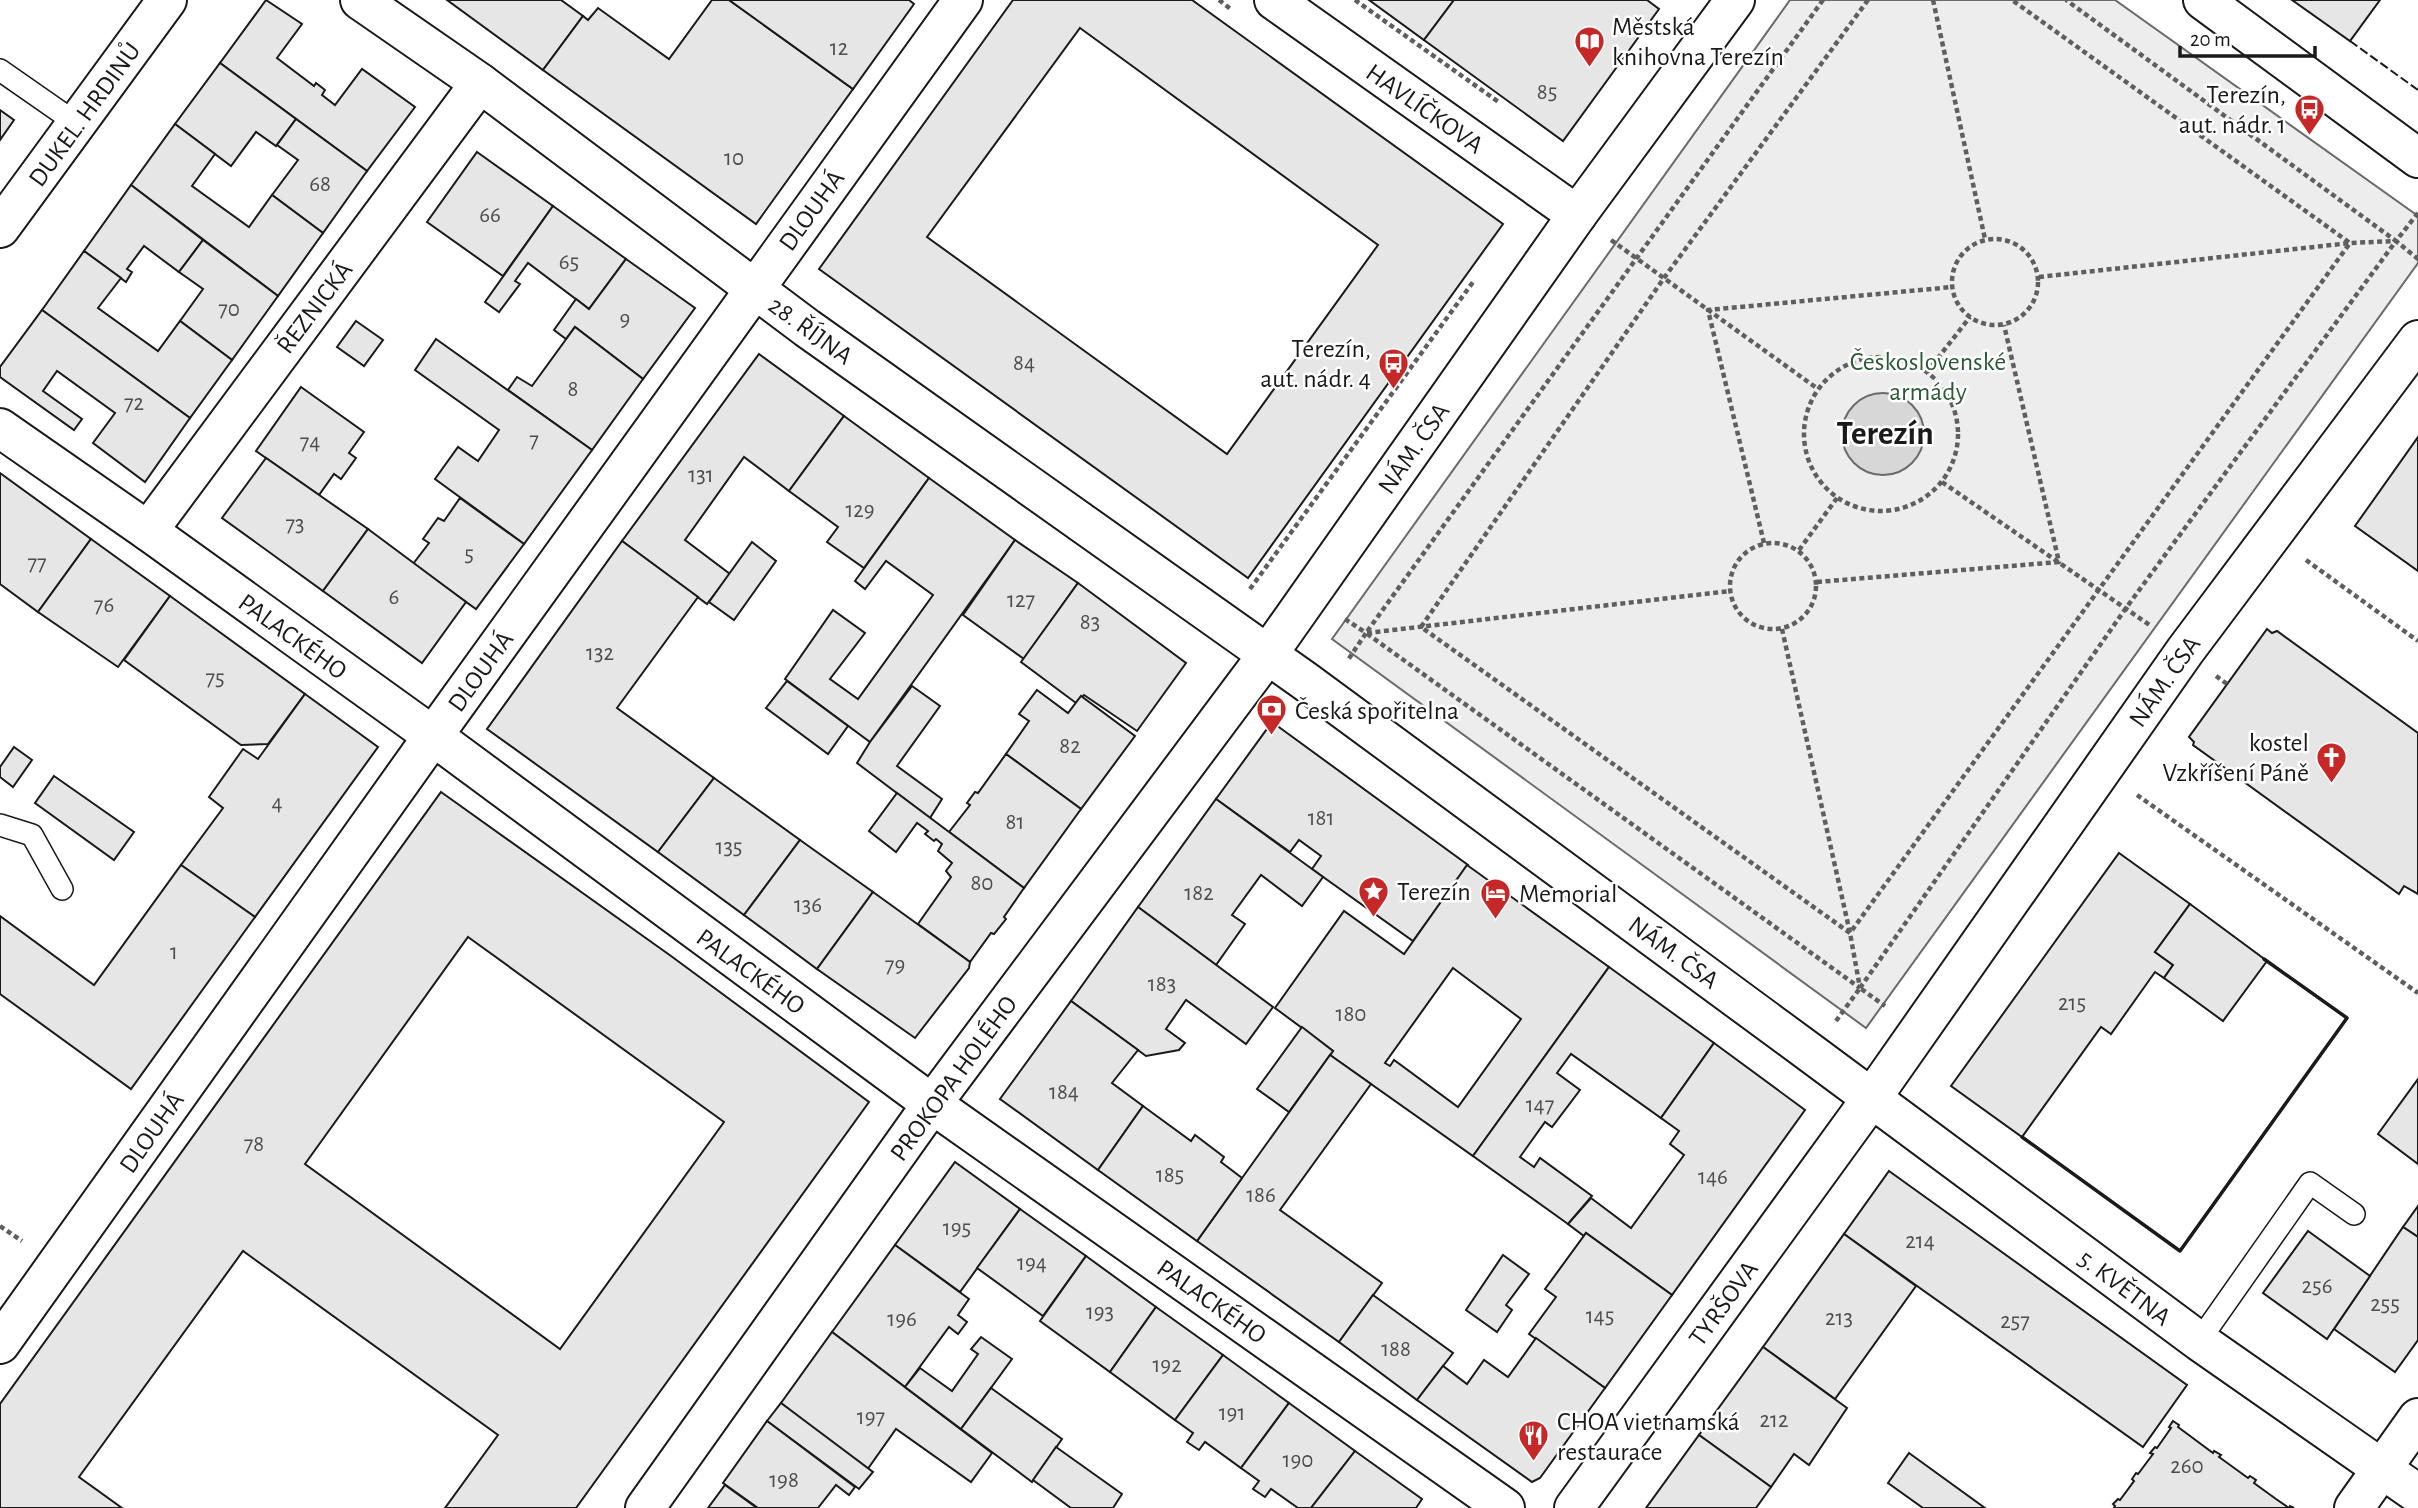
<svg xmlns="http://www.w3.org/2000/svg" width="2418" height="1508" viewBox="0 0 2418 1508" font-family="'Alegreya Sans',sans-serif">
	<rect width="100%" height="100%" fill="#fff"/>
	<!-- built -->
	<path fill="#ededed" stroke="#6a6a6a" stroke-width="2" d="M1790,0H2115L2418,216V263L1866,1028L1332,639Z"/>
	<!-- water -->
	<circle fill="#d7d7d7" stroke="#6a6a6a" stroke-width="2" cx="1883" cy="434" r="41"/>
	<!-- building -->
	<g fill="#e6e6e6" stroke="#1a1a1a" stroke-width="2" fill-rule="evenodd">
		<path d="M266,0L302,24L277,58L314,86L316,83L325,90L322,95L335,105L362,69L415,107L367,171L220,63Z"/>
		<path d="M447,0H561L583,16L543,70Z"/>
		<path d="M712,0H729L853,89L756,224L543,70L583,16L588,20L598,8L669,59Z"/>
		<path d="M729,0H909L914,4L853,89Z"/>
		<path d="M1013,0H1192L1503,224L1248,578L819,269ZM1080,28L1378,245L1227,454L927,237Z"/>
		<path d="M1369,0H1454L1424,40Z"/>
		<path d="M1454,0H1647L1659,9L1563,141L1424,40Z"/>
		<path d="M2292,0H2380L2350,41Z"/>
		<path d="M220,63L296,119L276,146L256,132L231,166L175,124Z"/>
		<path d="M0,110L14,120L0,140Z"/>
		<path d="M296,119L367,171L323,233L272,195L298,160L277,145Z"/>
		<path d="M175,124L215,154L192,186L249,227L272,195L323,233L278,296L131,185Z"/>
		<path d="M477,152L553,206L503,276L427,222Z"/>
		<path d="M131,185L203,240L179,272L144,246L127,269L132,272L126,282L84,251Z"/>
		<path d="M553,206L626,259L589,309L528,263L515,281L520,284L499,312L485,302Z"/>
		<path d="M203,240L278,296L232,360L180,321L203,289L179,272Z"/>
		<path d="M84,251L121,278L98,308L158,351L180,321L232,360L190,418L42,310Z"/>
		<path d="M626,259L695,308L643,379L575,327L566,339L554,330L576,299L589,309Z"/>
		<path d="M42,310L190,418L145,482L93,443L115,413L57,371L43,391L82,419L74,430L0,377V367Z"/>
		<path d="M356,321L383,340L364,366L337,347Z"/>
		<path d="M575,327L643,379L592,450L508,390L517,377L532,386Z"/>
		<path d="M436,339L592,450L524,544L435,479L458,447L478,461L499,430L415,370Z"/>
		<path d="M759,354L844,416L789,491L744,457L685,540L730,574L707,604L622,541Z"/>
		<path d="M301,387L364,432L349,453L356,458L341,479L334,474L319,495L256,451Z"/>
		<path d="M844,416L929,478L864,568L827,542L838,527L789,491Z"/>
		<path d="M2418,437V571L2355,526Z"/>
		<path d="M266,458L368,529L323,591L222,518Z"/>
		<path d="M0,473L91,539L38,612L0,584Z"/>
		<path d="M929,478L1015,540L870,742L785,679L833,610L865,633L830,679L858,699L933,595L886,561L865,589L855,581Z"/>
		<path d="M460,498L524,544L476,609L413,564L429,543L423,539L438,518L444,521Z"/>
		<path d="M368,529L466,602L422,663L323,591Z"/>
		<path d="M91,539L170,596L118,667L38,612Z"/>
		<path d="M1015,540L1078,583L1024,659L963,615Z"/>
		<path d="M622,541L698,597L617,708L714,778L658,852L487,729Z"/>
		<path d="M752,542L776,561L734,620L709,602Z"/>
		<path d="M1078,583L1186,663L1137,731L1084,695L1076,703L1021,662Z"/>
		<path d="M170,596L305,694L268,744L241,745L124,660Z"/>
		<path d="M2267,629L2272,633L2277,631L2418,733V894L2404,886L2399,894L2193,745L2194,742L2189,737Z"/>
		<path d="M787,681L848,726L828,754L766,708Z"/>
		<path d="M912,686L940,706L897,766L942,799L930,818L857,763L870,742Z"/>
		<path d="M1037,690L1068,713L1081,696L1135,736L1081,809L1006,754L1029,721L1019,714Z"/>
		<path d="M305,694L378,747L255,917L181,865L223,808L209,797L243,749L258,759Z"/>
		<path d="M1272,722L1468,865L1413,941L1312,869L1321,856L1299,840L1290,852L1216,799Z"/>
		<path d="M14,747L32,760L13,787L0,777V767Z"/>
		<path d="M1006,754L1081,809L1024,888L949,832L970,805L967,803L975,792L978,793Z"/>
		<path d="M54,776L134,832L114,860L35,803Z"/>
		<path d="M714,778L800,840L744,915L658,852Z"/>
		<path d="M441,792L671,956L869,1102L576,1508H445L498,1435L243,1251L79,1477L122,1508H0V1404ZM468,937L724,1122L560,1349L305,1164Z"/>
		<path d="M897,793L1024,888L1004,917L1006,919L994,934L991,933L970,962L918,924L951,877L946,871L952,863L938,851L942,844L936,839L934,841L925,834L928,831L917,823L896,852L869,831Z"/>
		<path d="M1216,799L1323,877L1302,906L1261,875L1232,915L1245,924L1216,965L1138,907Z"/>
		<path d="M800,840L873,892L817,969L744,915Z"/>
		<path d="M2119,853L2190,904L2155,952L2173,965L2164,978L2155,972L2111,1034L2101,1027L2022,1137L1951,1086Z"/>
		<path d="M181,865L255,917L131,1089L0,994V916L94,985Z"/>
		<path d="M1467,865L1609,967L1473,1156L1330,1055L1333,1051L1275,1008L1344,911L1404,954ZM1453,968L1521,1019L1458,1107L1394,1060L1390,1066L1385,1063Z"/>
		<path d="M873,892L970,962L969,968L915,1038L817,969Z"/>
		<path d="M2190,904L2267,961L2223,1021L2164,978L2173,965L2155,952Z"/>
		<path d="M1138,907L1273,1007L1246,1044L1186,1000L1166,1029L1185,1043L1179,1050L1146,1056L1071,1001Z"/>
		<path d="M1609,967L1714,1043L1661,1118L1571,1054L1557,1073L1580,1090L1552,1127L1545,1122L1520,1157L1534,1167L1540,1158L1592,1196L1568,1224L1473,1156Z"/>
		<path d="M1071,1001L1138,1050L1112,1083L1143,1106L1098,1170L1000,1099Z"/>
		<path d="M1302,1027L1333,1051L1289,1112L1257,1089Z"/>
		<path d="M1714,1043L1805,1110L1672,1295L1586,1233L1584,1236L1568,1224L1591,1198L1631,1228L1684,1155L1670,1144L1679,1131L1661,1118Z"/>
		<path d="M1330,1055L1371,1084L1280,1210L1382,1283L1339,1342L1197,1241Z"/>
		<path d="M2418,1079V1164L2378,1134Z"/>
		<path d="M1143,1106L1191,1141L1195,1135L1224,1157L1221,1162L1242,1178L1197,1241L1098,1170Z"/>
		<path d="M955,1162L1020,1209L960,1292L895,1245Z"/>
		<path d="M1889,1171L2187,1385L2143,1447L1844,1234Z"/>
		<path d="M2418,1206V1237L2403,1227Z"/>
		<path d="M1020,1209L1086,1256L1043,1316L977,1268Z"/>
		<path d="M2403,1227L2418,1237V1340L2395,1372L2334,1329Z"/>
		<path d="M2308,1231L2370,1276L2327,1339L2263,1293Z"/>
		<path d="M1586,1233L1672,1295L1605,1388L1529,1334L1556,1297L1545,1289Z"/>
		<path d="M1844,1234L1916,1286L1835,1399L1763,1347Z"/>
		<path d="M895,1245L969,1299L958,1315L967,1322L958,1334L949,1327L905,1387L832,1332Z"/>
		<path d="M1503,1255L1529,1274L1506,1305L1512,1310L1497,1332L1466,1310Z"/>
		<path d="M1086,1256L1156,1307L1110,1372L1040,1321Z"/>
		<path d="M1373,1295L1453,1353L1417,1400L1339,1342Z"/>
		<path d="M1156,1307L1223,1355L1175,1420L1110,1372Z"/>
		<path d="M832,1332L992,1453L971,1482L896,1429L867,1470L781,1403Z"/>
		<path d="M981,1337L1012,1359L961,1429L905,1387L920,1368L952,1391L978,1354L971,1349Z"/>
		<path d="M1536,1338L1605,1388L1540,1478L1532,1482L1417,1400L1443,1366L1467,1384L1484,1360L1508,1377Z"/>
		<path d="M1763,1347L1847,1408L1809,1465L1794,1454L1771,1487L1699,1435Z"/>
		<path d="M1223,1355L1289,1403L1241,1468L1205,1442L1199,1450L1187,1442L1193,1433L1175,1420Z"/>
		<path d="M991,1388L1062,1439L1032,1482L961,1429Z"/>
		<path d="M781,1403L873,1472L859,1489L767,1421Z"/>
		<path d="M1289,1403L1355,1451L1311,1508H1298L1271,1489L1265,1497L1253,1489L1259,1481L1241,1468Z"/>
		<path d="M767,1421L855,1487L849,1495L836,1485L818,1508H758L723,1483Z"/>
		<path d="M2173,1421L2179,1425L2178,1427L2213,1453L2214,1451L2221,1455L2219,1457L2248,1478L2250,1476L2256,1480L2254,1483L2276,1499L2289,1508L2290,1506L2294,1508H2114L2115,1506L2113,1504L2118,1499L2120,1500L2134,1481L2132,1479L2136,1473L2138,1474L2153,1454L2150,1453L2155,1447L2157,1448L2171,1428L2169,1427Z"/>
		<path d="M1699,1435L1771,1487L1756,1508H1646Z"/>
		<path d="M1056,1447L1122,1494L1113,1508H1071L1033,1480Z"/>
		<path d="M1355,1451L1422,1499L1416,1508H1311Z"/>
		<path d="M1909,1453L1985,1508H1923L1888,1483Z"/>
		<path d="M725,1485L757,1508H708Z"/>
	</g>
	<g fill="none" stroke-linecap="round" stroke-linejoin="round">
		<defs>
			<g id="service">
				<path d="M0,70L76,123"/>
				<path d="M0,825L32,835L62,889"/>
				<path d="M2199,1341L2310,1183L2354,1214"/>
			</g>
			<g id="minor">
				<path d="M360,0L480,83L807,328L1305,681L1812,1054L2199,1341L2418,1494"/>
				<path d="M1274,0L1577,215"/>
				<path d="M2203,0L2418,158"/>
				<path d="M0,228L167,0"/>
				<path d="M0,428L148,531L433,736L932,1104L1505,1508"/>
				<path d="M148,531L480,83"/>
				<path d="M0,1344L433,736L963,0"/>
				<path d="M645,1508L932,1104L1268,654L1577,215L1735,0"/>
				<path d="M1574,1508L1871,1099L2185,651L2418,340"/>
				<path d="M2354,1508L2418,1418"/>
			</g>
		</defs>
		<!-- service casing -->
		<use href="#service" stroke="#1a1a1a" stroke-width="24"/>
		<!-- minor casing -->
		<use href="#minor" stroke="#1a1a1a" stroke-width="42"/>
		<!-- path -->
		<g stroke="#5f5f5f" stroke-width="4.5" stroke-dasharray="5 3.5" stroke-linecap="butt">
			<path d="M1219,0L1232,10"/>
			<path d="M1355,0L1500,103"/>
			<path d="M1823,0L1366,633L1860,988"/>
			<path d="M1868,0L1664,278L1421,627L1850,933L2350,243L2012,0"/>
			<path d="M1933,0L1985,239"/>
			<path d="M2418,213L2396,241L2418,259"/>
			<circle cx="1995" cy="282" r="43"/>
			<path d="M1611,240L1818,389"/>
			<path d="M2039,277L2350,243L2395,241"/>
			<circle cx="1881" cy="434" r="77"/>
			<path d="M1927,372L1970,317"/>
			<path d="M1942,482L2151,626"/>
			<circle cx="1773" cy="586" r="43"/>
			<path d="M1764,543L1708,310L1952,287"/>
			<path d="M1799,550L1837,498"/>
			<path d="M2306,560L2418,641"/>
			<path d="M1817,582L2059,562L2004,325"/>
			<path d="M1250,589L1473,282"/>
			<path d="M1345,619L1366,633L1348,660"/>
			<path d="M1782,629L1850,933L1860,988"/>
			<path d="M1367,633L1730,591"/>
			<path d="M2216,676L2227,684"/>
			<path d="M2137,795L2418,993"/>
			<path d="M1860,988L2126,608L2396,241L2066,0"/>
			<path d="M1836,1021L1860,988L1885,1006"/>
			<path d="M0,1226L22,1241"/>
		</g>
		<!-- service -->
		<use href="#service" stroke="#fff" stroke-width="21"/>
		<!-- minor -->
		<use href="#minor" stroke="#fff" stroke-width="38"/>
		<!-- fence -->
		<path stroke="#1a1a1a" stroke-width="2" stroke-dasharray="9 3.5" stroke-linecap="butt" d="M2350,41L2418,90"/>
		<!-- wall -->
		<path stroke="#1a1a1a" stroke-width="3.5" d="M2022,1137L2180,1251L2347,1018L2264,959"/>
	</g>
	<!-- icons -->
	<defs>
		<symbol id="library-pin" viewBox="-11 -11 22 30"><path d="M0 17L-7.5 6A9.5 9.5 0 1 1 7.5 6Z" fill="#c62828" stroke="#fff"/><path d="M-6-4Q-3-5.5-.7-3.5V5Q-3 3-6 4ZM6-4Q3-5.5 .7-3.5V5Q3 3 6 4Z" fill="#fff"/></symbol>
		<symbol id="bus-pin" viewBox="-11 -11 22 30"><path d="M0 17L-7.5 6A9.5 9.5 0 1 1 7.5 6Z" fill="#c62828" stroke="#fff"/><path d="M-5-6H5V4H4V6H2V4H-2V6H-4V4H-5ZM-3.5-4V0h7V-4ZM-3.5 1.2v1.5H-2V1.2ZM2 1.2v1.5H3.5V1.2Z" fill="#fff"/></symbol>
		<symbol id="bank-pin" viewBox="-11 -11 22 30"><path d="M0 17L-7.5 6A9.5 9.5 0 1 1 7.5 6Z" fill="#c62828" stroke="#fff"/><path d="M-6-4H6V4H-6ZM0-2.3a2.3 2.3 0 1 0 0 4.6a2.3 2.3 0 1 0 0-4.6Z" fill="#fff"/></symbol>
		<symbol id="church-pin" viewBox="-11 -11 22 30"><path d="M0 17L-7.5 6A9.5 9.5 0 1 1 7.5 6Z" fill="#c62828" stroke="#fff"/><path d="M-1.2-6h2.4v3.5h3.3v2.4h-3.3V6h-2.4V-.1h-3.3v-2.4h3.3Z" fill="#fff"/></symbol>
		<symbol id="sight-pin" viewBox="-11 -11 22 30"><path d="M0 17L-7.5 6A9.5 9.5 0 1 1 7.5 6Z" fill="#c62828" stroke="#fff"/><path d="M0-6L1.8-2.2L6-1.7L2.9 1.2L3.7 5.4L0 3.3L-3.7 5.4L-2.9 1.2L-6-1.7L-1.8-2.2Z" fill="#fff"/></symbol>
		<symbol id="hotel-pin" viewBox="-11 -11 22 30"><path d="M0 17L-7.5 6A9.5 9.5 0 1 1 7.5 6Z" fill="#c62828" stroke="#fff"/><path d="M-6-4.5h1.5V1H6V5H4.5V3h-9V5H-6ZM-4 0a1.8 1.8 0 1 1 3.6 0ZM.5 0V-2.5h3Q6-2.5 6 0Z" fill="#fff"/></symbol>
		<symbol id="restaurant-pin" viewBox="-11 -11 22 30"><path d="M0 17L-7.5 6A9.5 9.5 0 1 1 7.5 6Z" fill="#c62828" stroke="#fff"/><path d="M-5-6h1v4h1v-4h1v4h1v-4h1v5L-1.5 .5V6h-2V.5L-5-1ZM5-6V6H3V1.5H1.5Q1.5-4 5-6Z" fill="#fff"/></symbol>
	</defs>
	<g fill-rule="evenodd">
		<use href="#library-pin" x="1572" y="24" width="35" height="47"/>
		<use href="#bus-pin" x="2292" y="92" width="35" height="47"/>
		<use href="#bus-pin" x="1376" y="346" width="35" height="47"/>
		<use href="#bank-pin" x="1254" y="692" width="35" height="47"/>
		<use href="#church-pin" x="2314" y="740" width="35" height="47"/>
		<use href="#sight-pin" x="1356" y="874" width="35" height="47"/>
		<use href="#hotel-pin" x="1478" y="876" width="35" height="47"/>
		<use href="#restaurant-pin" x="1516" y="1418" width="35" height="47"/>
	</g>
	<g text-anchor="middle" stroke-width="5" stroke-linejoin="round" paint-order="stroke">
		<!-- number labels -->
		<g font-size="23" fill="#4d4d4d">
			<text x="839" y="55">12</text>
			<text x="1547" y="99">85</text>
			<text x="734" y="165">10</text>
			<text x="320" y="191">68</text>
			<text x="490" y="222">66</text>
			<text x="569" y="269">65</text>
			<text x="229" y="316">70</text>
			<text x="625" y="326">9</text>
			<text x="1024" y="370">84</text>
			<text x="573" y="396">8</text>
			<text x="134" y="410">72</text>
			<text x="534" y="447">7</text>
			<text x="310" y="449">74</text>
			<text x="701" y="482">131</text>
			<text x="860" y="517">129</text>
			<text x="295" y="531">73</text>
			<text x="469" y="561">5</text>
			<text x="37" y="570">77</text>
			<text x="394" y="604">6</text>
			<text x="1021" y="607">127</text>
			<text x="104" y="612">76</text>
			<text x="1090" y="629">83</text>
			<text x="600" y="660">132</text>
			<text x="215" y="685">75</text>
			<text x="1070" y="753">82</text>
			<text x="277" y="810">4</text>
			<text x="1321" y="825">181</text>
			<text x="1015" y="829">81</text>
			<text x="729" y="854">135</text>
			<text x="982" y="890">80</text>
			<text x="1199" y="900">182</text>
			<text x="808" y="912">136</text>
			<text x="174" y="959">1</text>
			<text x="895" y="972">79</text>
			<text x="1162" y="991">183</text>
			<text x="2072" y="1010">215</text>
			<text x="1351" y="1021">180</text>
			<text x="1064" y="1099">184</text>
			<text x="1540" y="1112">147</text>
			<text x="254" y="1151">78</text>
			<text x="1170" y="1182">185</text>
			<text x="1713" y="1184">146</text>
			<text x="1261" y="1202">186</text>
			<text x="957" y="1235">195</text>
			<text x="1920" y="1248">214</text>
			<text x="1032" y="1270">194</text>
			<text x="2317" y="1293">256</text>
			<text x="2385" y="1311">255</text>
			<text x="1100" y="1319">193</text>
			<text x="1600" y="1323">145</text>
			<text x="1839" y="1325">213</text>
			<text x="902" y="1326">196</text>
			<text x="2015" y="1328">257</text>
			<text x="1396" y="1356">188</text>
			<text x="1167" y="1372">192</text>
			<text x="1232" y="1420">191</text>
			<text x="871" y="1424">197</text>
			<text x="1774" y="1427">212</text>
			<text x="1298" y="1467">190</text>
			<text x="2187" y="1473">260</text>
			<text x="784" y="1487">198</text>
		</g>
		<!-- poi labels -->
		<g font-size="26" fill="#1a1a1a" stroke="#fff" text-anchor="start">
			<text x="1612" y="35">Městská<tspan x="1612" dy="30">knihovna Terezín</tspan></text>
			<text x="2286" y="103" text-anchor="end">Terezín,<tspan x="2286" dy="30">aut. nádr. 1</tspan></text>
			<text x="1371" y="357" text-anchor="end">Terezín,<tspan x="1371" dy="30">aut. nádr. 4</tspan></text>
			<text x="1295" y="719">Česká spořitelna</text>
			<text x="2309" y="751" text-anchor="end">kostel<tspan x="2309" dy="30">Vzkříšení Páně</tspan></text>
			<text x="1397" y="900">Terezín</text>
			<text x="1519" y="902">Memorial</text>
			<text x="1557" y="1430">CHOA vietnamská<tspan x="1557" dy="30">restaurace</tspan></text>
		</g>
		<!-- street labels -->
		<g font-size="26" fill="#1a1a1a" stroke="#fff">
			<text transform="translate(1425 108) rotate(35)" y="9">HAVLÍČKOVA</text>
			<text transform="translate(84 114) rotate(-54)" y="9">DUKEL. HRDINŮ</text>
			<text transform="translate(811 210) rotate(-54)" y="9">DLOUHÁ</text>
			<text transform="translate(314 307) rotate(-53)" y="9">ŘEZNICKÁ</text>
			<text transform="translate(811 330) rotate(36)" y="9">28. ŘÍJNA</text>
			<text transform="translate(1413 448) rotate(-55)" y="9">NÁM. ČSA</text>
			<text transform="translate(293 636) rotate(36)" y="9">PALACKÉHO</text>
			<text transform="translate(480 671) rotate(-54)" y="9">DLOUHÁ</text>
			<text transform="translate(2164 681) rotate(-55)" y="9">NÁM. ČSA</text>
			<text transform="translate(1674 952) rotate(36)" y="9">NÁM. ČSA</text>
			<text transform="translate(751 971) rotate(36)" y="9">PALACKÉHO</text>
			<text transform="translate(953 1078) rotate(-54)" y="9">PROKOPA HOLÉHO</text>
			<text transform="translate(151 1132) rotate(-55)" y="9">DLOUHÁ</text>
			<text transform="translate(2125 1287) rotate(37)" y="9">5. KVĚTNA</text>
			<text transform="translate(1212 1301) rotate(35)" y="9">PALACKÉHO</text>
			<text transform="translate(1723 1303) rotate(-54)" y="9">TYRŠOVA</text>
		</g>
		<!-- park labels -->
		<g font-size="26" fill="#2b5a34" stroke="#fff">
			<text x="1928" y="370">Československé<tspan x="1928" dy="30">armády</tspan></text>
		</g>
		<!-- district labels -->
		<g font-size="33" font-weight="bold" fill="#1a1a1a" stroke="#fff">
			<text x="1885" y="444">Terezín</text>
		</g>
	</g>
	<!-- scale -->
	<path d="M2180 46v10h135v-10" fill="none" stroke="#1a1a1a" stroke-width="3.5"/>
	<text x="2190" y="46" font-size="21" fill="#1a1a1a" stroke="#ffffff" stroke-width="5" paint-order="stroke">20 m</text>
</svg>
